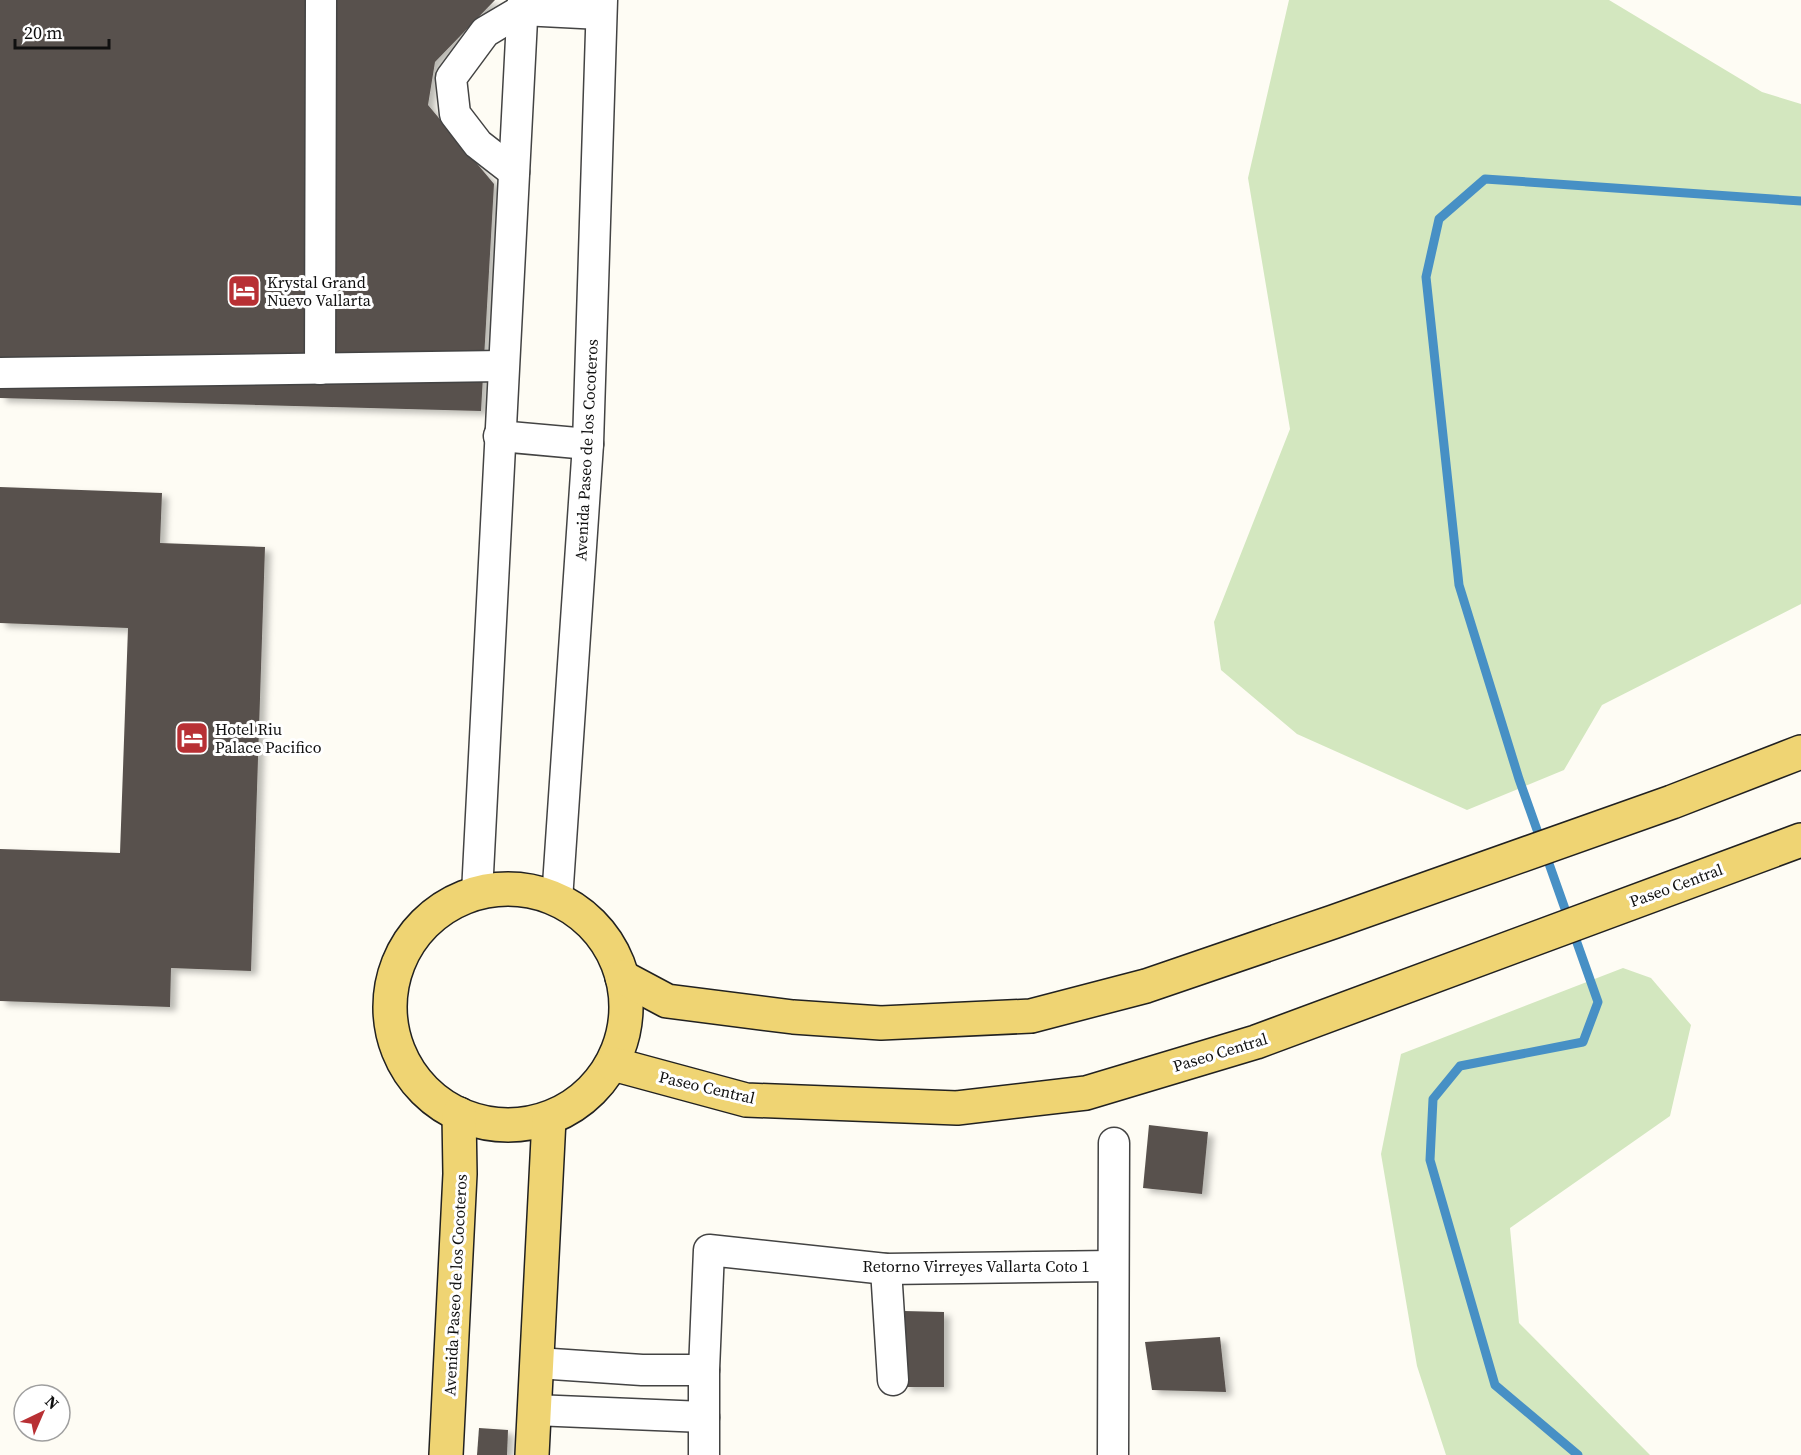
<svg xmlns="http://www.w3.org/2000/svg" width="1801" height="1455" viewBox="0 0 1801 1455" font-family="'Source Serif 4',serif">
	<defs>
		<filter id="shadow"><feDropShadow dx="6" dy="4" stdDeviation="3" flood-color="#0004"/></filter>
	</defs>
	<rect width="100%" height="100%" fill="#fefcf4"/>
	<!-- green -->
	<g fill="#d3e7bf">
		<path d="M1289,0H1609L1762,92L1801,104V604L1602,705L1564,770L1467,810L1297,734L1221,670L1214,622L1290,429L1248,178Z"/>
		<path d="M1623,968L1651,978L1691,1025L1670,1116L1510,1228L1519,1323L1650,1455H1446L1417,1366L1381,1154L1401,1054Z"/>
	</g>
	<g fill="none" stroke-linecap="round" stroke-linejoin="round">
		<!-- stream -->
		<path stroke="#4790c5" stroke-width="9" d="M1578,1455L1495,1385L1430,1160L1433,1099L1460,1066L1583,1042L1598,1002L1519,779L1459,585L1426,277L1439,219L1485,179L1801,201"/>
	</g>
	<!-- building -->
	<g fill="#58514d" filter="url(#shadow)">
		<path d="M0,0H495L435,62L428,105L494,184L481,411L0,398Z"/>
		<path d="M0,487L162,493L160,543L265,547L251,971L171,968L170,1007L0,1001V849L120,853L128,628L0,623Z"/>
		<path d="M1149,1125L1208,1132L1202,1194L1143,1188Z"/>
		<path d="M904,1311L944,1312V1387H904Z"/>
		<path d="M1220,1337L1226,1392L1152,1390L1145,1342Z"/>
		<path d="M479,1428L508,1430L507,1455H477Z"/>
	</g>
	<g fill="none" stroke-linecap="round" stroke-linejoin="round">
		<defs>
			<g id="minor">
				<path d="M514,172L478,144L455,114L451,78L485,32L522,10L601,14"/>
				<path d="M320,369L321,0"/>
				<path d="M0,373L502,366"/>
				<path d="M499,436L588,444"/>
				<path d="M477,893L523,0"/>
				<path d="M557,900L588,444L602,0"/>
				<path d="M886,1269L893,1380"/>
				<path d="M537,1363L642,1370H704"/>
				<path d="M534,1410L704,1417"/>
				<path d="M704,1455V1370L709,1250L886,1269L1112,1266"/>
				<path d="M1113,1455L1114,1143"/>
			</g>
			<g id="major">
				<circle cx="508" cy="1007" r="118"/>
				<path d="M622,977L667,1001L793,1017L881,1023L1031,1016L1146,986L1333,922L1672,802L1801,752"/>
				<path d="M613,1064L746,1100L957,1108L1086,1093L1256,1042L1801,840"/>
				<path d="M446,1455L460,1174L459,1114"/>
				<path d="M532,1455L549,1119"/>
			</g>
		</defs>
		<!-- minor casing -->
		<use href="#minor" stroke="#434343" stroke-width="33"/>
		<!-- major casing -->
		<use href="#major" stroke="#212121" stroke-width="36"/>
		<!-- minor -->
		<use href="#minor" stroke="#fff" stroke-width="30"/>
		<!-- major -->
		<use href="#major" stroke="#efd473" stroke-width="33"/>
	</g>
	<!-- icons -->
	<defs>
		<symbol id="hotel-square" viewBox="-11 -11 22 22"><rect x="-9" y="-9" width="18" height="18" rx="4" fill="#b83034" stroke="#fff"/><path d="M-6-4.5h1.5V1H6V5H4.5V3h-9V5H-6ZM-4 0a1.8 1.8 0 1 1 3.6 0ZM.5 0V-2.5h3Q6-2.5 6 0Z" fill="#fff"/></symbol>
	</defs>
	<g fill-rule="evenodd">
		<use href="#hotel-square" x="225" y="272" width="38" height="38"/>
		<use href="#hotel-square" x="173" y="719" width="38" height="38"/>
	</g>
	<g text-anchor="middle" stroke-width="6" stroke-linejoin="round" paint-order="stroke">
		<!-- poi labels -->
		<g font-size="16" fill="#101010" stroke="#fff" text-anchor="start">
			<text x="267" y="288">Krystal Grand<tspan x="267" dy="18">Nuevo Vallarta</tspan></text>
			<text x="215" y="735">Hotel Riu<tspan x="215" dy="18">Palace Pacifico</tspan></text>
		</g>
		<!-- street labels -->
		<g font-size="16" fill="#101010" stroke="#fff">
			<text transform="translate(586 450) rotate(-87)" y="6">Avenida Paseo de los Cocoteros</text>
			<text transform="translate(1676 885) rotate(-20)" y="6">Paseo Central</text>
			<text transform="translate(1220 1052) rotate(-17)" y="6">Paseo Central</text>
			<text transform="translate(707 1087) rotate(13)" y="6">Paseo Central</text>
			<text x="976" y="1272">Retorno Virreyes Vallarta Coto 1</text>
			<text transform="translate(455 1285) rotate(-87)" y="6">Avenida Paseo de los Cocoteros</text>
		</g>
	</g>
	<!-- north arrow -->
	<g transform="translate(42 1413) rotate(44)"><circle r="28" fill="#ffffff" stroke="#9f9f9f" stroke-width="1.5"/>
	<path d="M0-4.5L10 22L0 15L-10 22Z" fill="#b83034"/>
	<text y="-9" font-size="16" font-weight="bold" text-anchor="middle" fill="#101010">N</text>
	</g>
	<!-- scale -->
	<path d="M15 39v9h94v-9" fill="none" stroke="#101010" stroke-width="3"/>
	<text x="24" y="39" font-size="18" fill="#101010" stroke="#ffffff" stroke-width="4.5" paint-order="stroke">20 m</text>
</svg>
